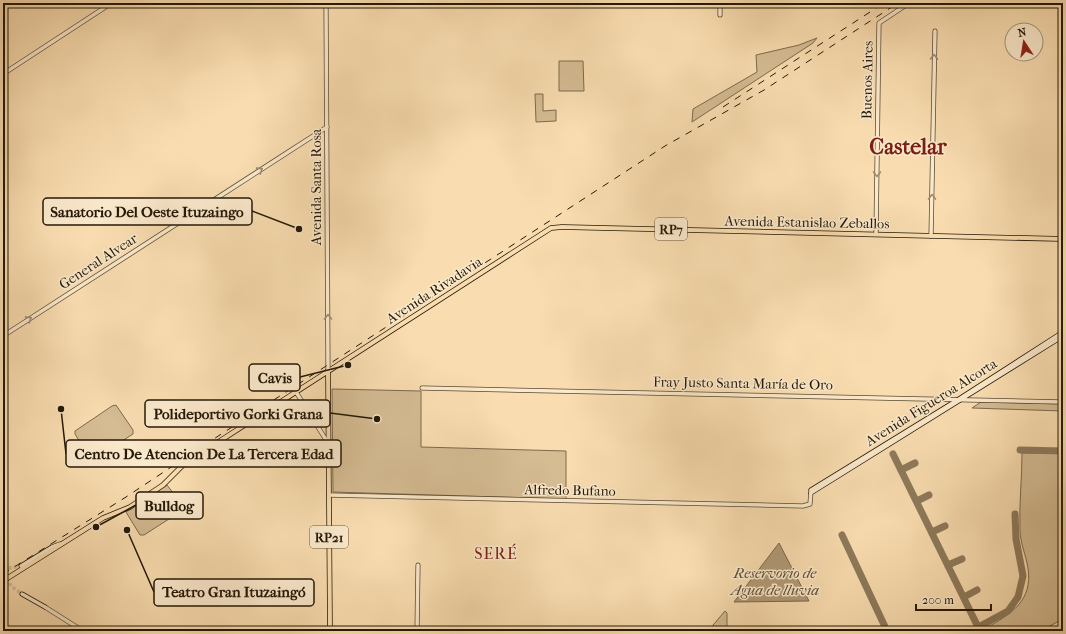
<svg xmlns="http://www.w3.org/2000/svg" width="1066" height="634" viewBox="0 0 1066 634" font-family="'IM FELL French Canon',serif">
	<rect width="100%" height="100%" fill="#f9ddb0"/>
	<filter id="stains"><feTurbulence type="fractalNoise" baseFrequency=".005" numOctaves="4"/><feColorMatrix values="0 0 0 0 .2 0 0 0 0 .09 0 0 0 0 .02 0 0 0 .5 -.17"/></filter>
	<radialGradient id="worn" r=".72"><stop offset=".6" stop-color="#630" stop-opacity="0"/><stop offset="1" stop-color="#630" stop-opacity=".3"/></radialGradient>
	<!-- green -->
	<g fill="#d5bc93" stroke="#7c6a4c">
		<path d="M817,38L813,43L692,122L693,109L757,72L756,55L799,45Z"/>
		<path d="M559,61H583L584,91H559Z"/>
		<path d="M535,94H543V111L556,110V121L536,122Z"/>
		<path d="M332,389L421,391V447L566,451V499L333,492Z"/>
		<path d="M981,402L1063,404V411L972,408Z"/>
		<path d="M116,405L133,430V434L94,459L91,460L75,434V431L112,406Z"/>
		<path d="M1022,453H1063V619L1040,631H984L986,628C1011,614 1033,601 1028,568C1026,555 1020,543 1020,529C1019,504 1022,478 1022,453Z"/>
		<path d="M167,485L183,506V510L144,535H140L126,512Z"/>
		<path d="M725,611L727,613V631H708Z"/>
	</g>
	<!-- water -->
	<path fill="#b19a76" stroke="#796649" d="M779,543L809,601L734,602Z"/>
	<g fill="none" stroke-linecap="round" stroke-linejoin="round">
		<!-- taxiway -->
		<g stroke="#8e7a5b" stroke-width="7">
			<path d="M1020,450L1063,451"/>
			<path d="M893,454L980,631"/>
			<path d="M901,470L915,463"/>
			<path d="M917,501L929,495"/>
			<path d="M932,532L945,526"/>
			<path d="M842,535L887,631"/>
			<path d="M948,565L962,559"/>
			<path d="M964,597L977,590"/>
			<path d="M971,631L1008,611L1018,597L1023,576L1016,539L1015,514"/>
		</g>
		<!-- secondary-tunnel -->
		<g stroke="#d9bf96" stroke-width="3.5" stroke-dasharray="3.5 2" stroke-linecap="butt">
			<path d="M3,566L9,568L21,566"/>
			<path d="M3,574L12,587L22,594"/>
		</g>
		<defs>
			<g id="tertiary">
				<path d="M326,3L328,371"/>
				<path d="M720,3V15"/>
				<path d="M3,74L107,6L108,3"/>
				<path d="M876,234L879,23L909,3"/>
				<path d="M931,236L935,31"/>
				<path d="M3,336L327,127"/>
				<path d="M422,388L1063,402"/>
				<path d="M296,392L328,443"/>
				<path d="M329,495L803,506L810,504L811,491"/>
				<path d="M45,607L83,631"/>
				<path d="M417,631L418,565"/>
			</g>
			<g id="secondary">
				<path d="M811,490L959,399L1063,332"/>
				<path d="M811,493L1063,336"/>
				<path d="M21,566L52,547L60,544"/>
				<path d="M22,594L45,607"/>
			</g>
			<g id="primary">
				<path d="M328,371L330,631"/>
				<path d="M3,581L103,518L130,507L163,485L184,464L551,228L562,227L1063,239"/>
			</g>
		</defs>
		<!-- tertiary casing -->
		<use href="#tertiary" stroke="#594930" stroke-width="5"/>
		<!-- secondary casing -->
		<use href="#secondary" stroke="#241806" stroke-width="5"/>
		<!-- primary casing -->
		<use href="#primary" stroke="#241806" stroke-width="5.5"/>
		<!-- tertiary -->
		<use href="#tertiary" stroke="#fbe9cc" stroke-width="3.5"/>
		<!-- secondary -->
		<use href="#secondary" stroke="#fbe9cc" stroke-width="3.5"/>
		<!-- primary -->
		<use href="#primary" stroke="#f9ddb0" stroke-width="4"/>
		<!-- rail -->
		<g stroke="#241806" stroke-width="1" stroke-dasharray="7 7" stroke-linecap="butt">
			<path d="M723,107L884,3"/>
			<path d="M3,574L126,497L206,444L665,146L764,90L898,3"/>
		</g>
	</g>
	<!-- one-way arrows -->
	<defs><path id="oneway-chevron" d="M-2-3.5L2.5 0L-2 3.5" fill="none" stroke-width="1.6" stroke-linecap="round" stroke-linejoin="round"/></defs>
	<g stroke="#9a8b73">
		<use href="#oneway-chevron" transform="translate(934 57) rotate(-89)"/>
		<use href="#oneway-chevron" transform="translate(260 170) rotate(-33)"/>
		<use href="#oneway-chevron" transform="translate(877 174) rotate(90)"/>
		<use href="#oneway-chevron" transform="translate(932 197) rotate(-89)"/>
		<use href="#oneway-chevron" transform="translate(328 317) rotate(-90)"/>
		<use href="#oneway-chevron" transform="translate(29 319) rotate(-33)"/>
	</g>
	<g text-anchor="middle" stroke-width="3" stroke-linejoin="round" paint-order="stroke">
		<!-- shield labels -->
		<g fill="#fbe9cc" stroke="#645741" stroke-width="1">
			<rect x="655" y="218" width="32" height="22" rx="3"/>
			<rect x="310" y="526" width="38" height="22" rx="3"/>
		</g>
		<g font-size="13" font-weight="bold" fill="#241806">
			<text x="671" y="234">RP7</text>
			<text x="329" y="542">RP21</text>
		</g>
		<!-- street labels -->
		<g font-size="14" fill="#241806" stroke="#fbe9cc">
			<text transform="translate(867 80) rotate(-89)" y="5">Buenos Aires</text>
			<text transform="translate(316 187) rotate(-90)" y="5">Avenida Santa Rosa</text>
			<text transform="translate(807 222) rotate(1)" y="5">Avenida Estanislao Zeballos</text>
			<text transform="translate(98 261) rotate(-33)" y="5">General Alvear</text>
			<text transform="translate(434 290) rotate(-33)" y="5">Avenida Rivadavia</text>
			<text transform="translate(743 383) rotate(1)" y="5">Fray Justo Santa María de Oro</text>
			<text transform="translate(931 402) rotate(-32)" y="5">Avenida Figueroa Alcorta</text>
			<text transform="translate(570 490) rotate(1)" y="5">Alfredo Bufano</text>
		</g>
		<!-- water labels -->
		<g font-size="15" font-style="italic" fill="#5c4c33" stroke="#fbe9cc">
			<text x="775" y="578">Reservorio de<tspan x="775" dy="17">Agua de lluvia</tspan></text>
		</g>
		<!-- quarter labels -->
		<g font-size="16" letter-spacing="1" fill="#7a1f14" stroke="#fbe9cc">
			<text x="496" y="559">SERÉ</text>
		</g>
		<!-- town labels -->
		<g font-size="22" font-weight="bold" fill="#7a1f14" stroke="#fbe9cc">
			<text x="908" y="154">Castelar</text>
		</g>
	</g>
	<!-- callouts -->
	<path fill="none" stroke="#241806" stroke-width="1.5" d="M299 229L252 211M348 365L300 377M377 419L330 413M61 409L66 454M96 527L136 505M127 530L154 592"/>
	<g fill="#241806" stroke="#fbe9cc" stroke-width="1.5">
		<circle cx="299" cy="229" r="4"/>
		<circle cx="348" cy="365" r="4"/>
		<circle cx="377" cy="419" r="4"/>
		<circle cx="61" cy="409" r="4"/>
		<circle cx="96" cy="527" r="4"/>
		<circle cx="127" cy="530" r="4"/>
	</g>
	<g fill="#fbe9cc" stroke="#241806" stroke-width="1.5">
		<rect x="43" y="198" width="209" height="27" rx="4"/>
		<rect x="249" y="364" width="51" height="27" rx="4"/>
		<rect x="145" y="400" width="185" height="27" rx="4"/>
		<rect x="66" y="440" width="275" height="27" rx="4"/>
		<rect x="136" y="492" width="67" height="27" rx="4"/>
		<rect x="154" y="579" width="160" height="27" rx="4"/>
	</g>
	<g font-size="15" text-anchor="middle" font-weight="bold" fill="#241806">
		<text x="147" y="217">Sanatorio Del Oeste Ituzaingo</text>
		<text x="275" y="383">Cavis</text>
		<text x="238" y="419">Polideportivo Gorki Grana</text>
		<text x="204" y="459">Centro De Atencion De La Tercera Edad</text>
		<text x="169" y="511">Bulldog</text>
		<text x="234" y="597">Teatro Gran Ituzaingó</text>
	</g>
	<!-- margin -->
	<rect width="1066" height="634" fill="none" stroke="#f9ddb0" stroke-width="16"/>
	<rect x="4" y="4" width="1058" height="626" fill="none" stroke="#241806" stroke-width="2"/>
	<rect x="8" y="8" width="1050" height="618" fill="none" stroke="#241806"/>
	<!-- north arrow -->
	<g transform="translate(1024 42) rotate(348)"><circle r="19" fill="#fbe9cc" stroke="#a5957d"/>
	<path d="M0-3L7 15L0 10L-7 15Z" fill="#8f2418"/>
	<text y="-6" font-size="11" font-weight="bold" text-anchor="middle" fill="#241806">N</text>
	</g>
	<!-- scale -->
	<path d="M916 604v6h75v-6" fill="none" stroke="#241806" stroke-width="2"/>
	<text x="922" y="604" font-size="12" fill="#241806" stroke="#fbe9cc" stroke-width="3" paint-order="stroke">200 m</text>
	<rect width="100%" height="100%" filter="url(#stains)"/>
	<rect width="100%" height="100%" fill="url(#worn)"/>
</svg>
